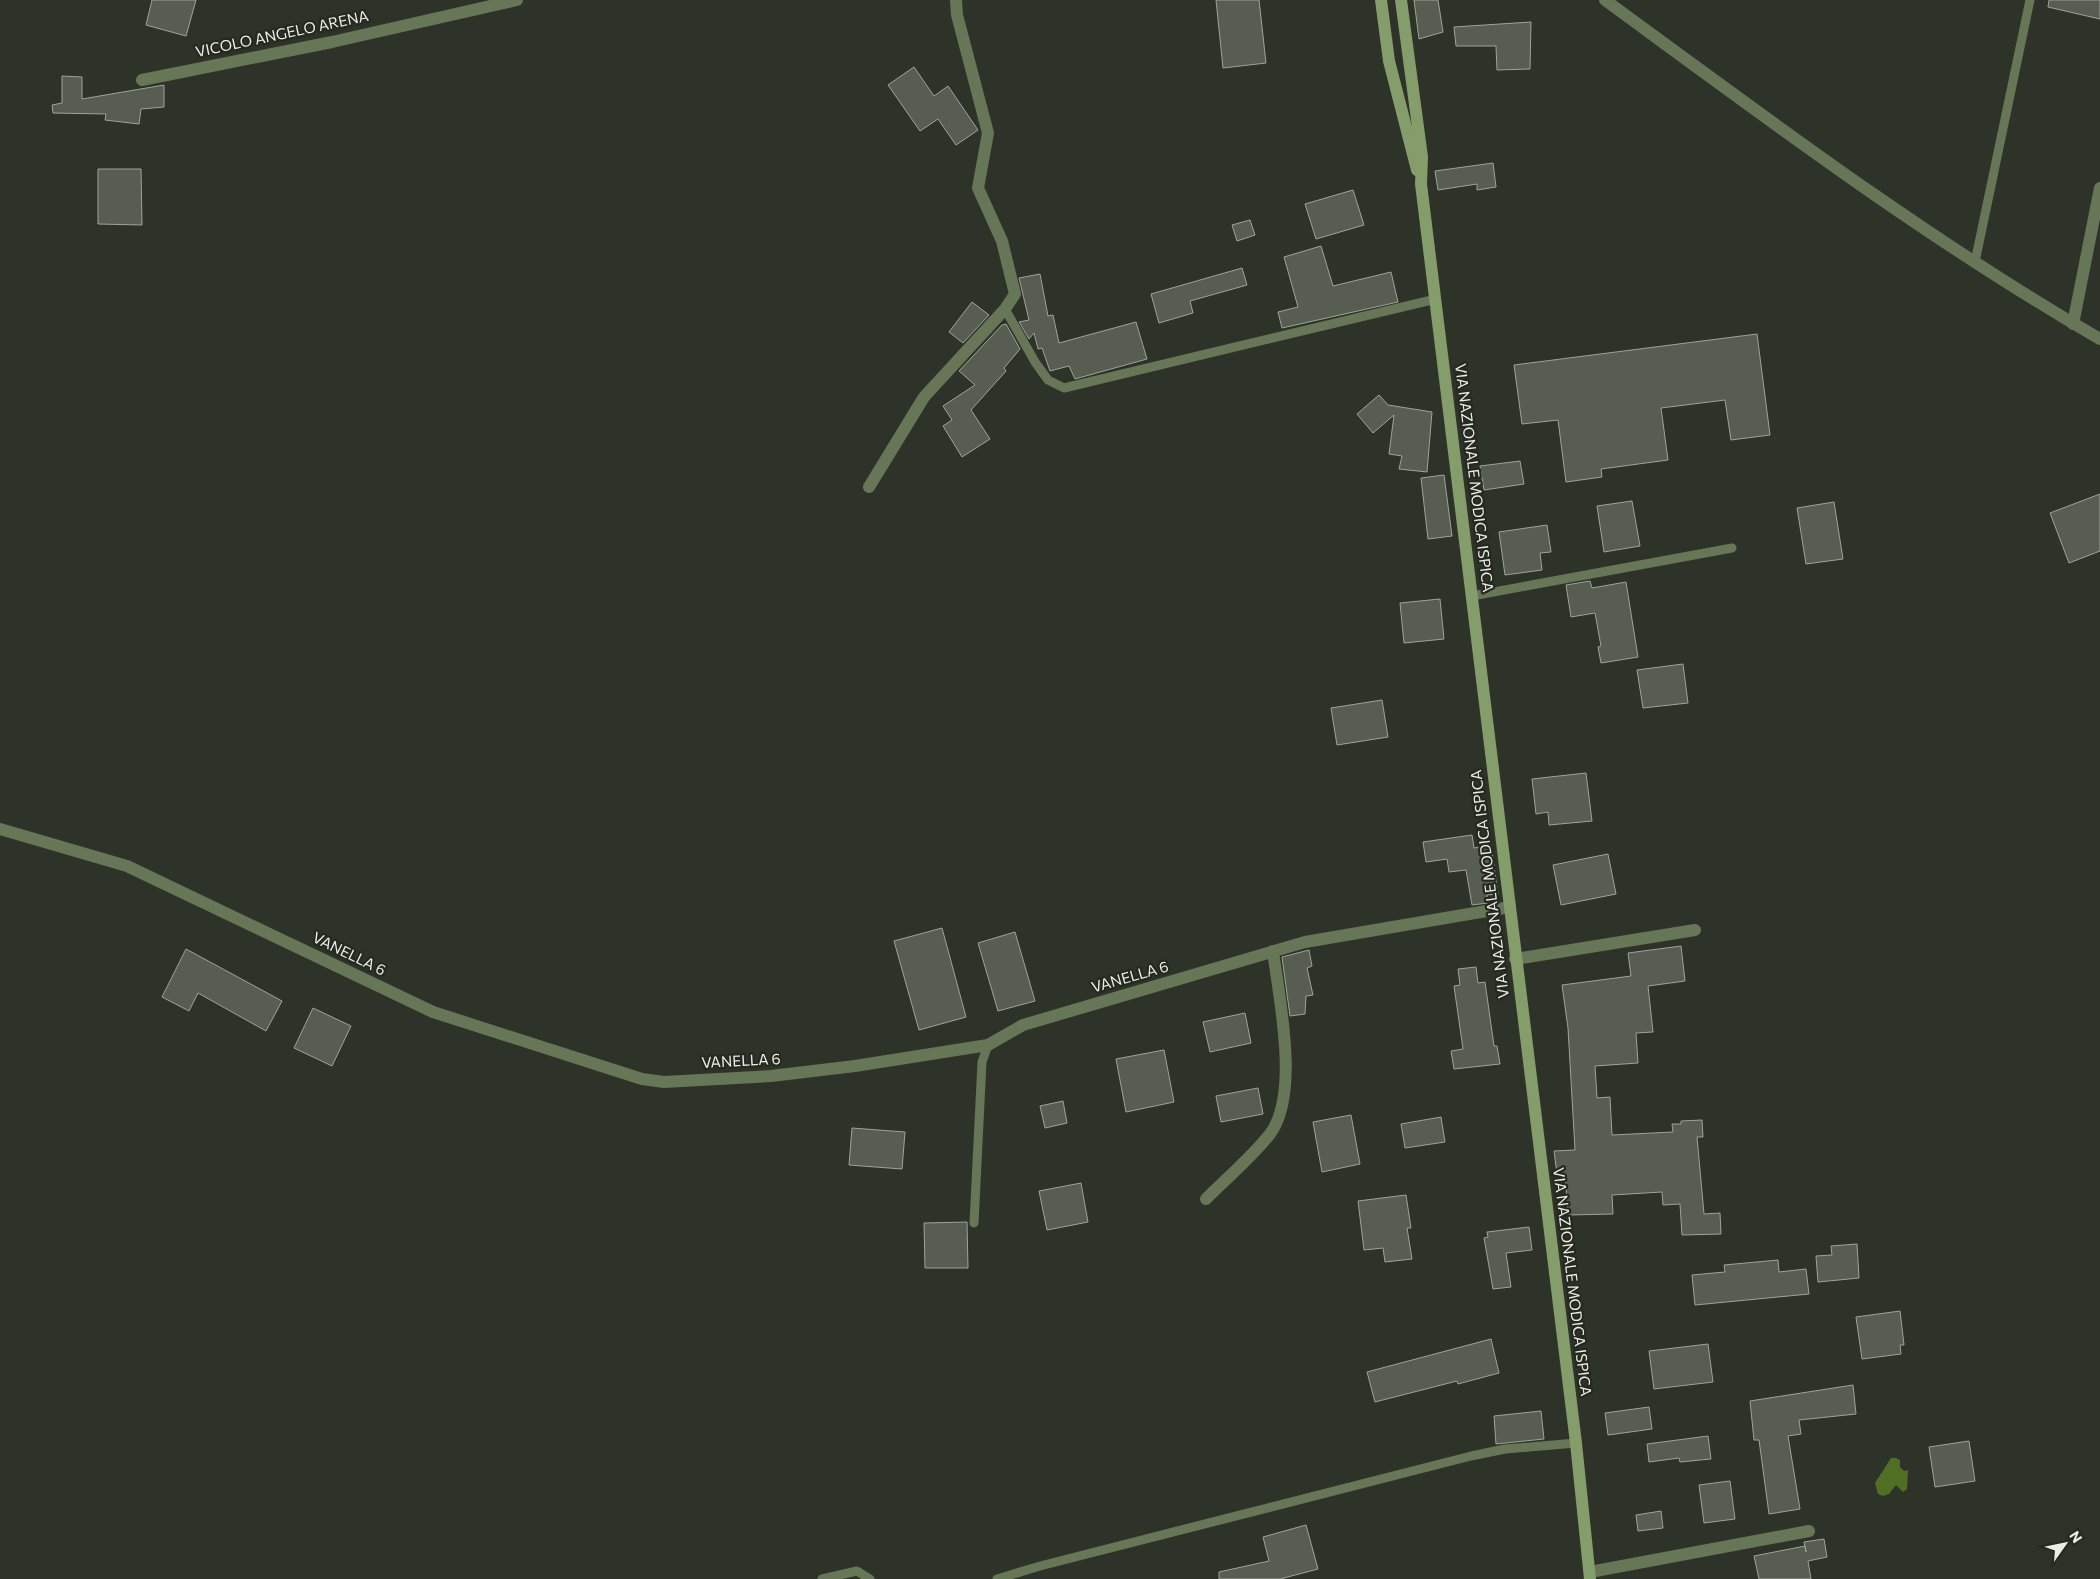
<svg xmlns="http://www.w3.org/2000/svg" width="2100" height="1579" viewBox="0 0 2100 1579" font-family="Commissioner,sans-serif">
	<rect width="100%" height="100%" fill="#2e3329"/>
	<!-- water -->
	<path fill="#516f24" d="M1891,1458H1896L1900,1460V1467L1904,1471L1908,1470L1907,1489L1903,1492L1896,1485L1889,1494L1883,1496L1878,1494L1875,1483Z"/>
	<!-- building -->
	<g fill="#585d52" stroke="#9ea498">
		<path d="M152,0H196L186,36L146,25Z"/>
		<path d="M1216,0H1259L1266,63L1223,68Z"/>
		<path d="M1414,0H1438L1443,32L1419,39Z"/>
		<path d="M2049,0H2100V19L2048,7Z"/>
		<path d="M1531,22L1530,69L1497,70L1496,46H1456L1454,27Z"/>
		<path d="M914,67L934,96L948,86L978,130L956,145L938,119L920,131L888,85Z"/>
		<path d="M62,76L82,77V99L164,85V107L141,109L139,124L105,120L106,114L53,113L52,105L62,103Z"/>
		<path d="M1493,163L1496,187L1477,190V184L1438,190L1435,171Z"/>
		<path d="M98,169H141L142,225L98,224Z"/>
		<path d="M1353,190L1364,225L1316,239L1305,204Z"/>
		<path d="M1250,220L1255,235L1237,241L1232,225Z"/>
		<path d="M1321,246L1333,286L1391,272L1398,302L1282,328L1278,312L1298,307L1284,257Z"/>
		<path d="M1242,268L1247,285L1190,301L1193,313L1159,323L1151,294Z"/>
		<path d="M1040,274L1048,316L1053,315L1059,343L1136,322L1147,359L1075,379L1069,366L1050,371L1042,348L1038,349L1034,333L1029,339L1019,322L1029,320L1019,278Z"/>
		<path d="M972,302L989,315L963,343L949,332Z"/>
		<path d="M1006,324L1020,349L1004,368L1006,371L971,410L990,439L962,457L943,426L952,420L943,406L975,385L959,371L1002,325Z"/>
		<path d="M1757,334L1770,435L1731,440L1725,400L1661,408L1668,460L1601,469L1602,477L1566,482L1558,420L1522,424L1514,365Z"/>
		<path d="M1379,395L1388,405L1432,412L1427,472L1399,469L1402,456L1389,454L1394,415L1373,433L1357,414Z"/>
		<path d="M1520,461L1524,484L1484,490L1480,466Z"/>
		<path d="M1444,475L1452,536L1428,539L1421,478Z"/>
		<path d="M2100,494V551L2069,563L2050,513Z"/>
		<path d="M1632,501L1640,546L1604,552L1597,506Z"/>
		<path d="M1834,502L1843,559L1806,564L1797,508Z"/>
		<path d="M1547,525L1551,552L1540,553L1542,570L1505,575L1499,532Z"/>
		<path d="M1590,581L1592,588L1626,582L1638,657L1601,663L1598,647L1601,646L1595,613L1571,617L1566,585Z"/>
		<path d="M1440,599L1444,639L1404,643L1400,603Z"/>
		<path d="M1683,664L1688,703L1643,708L1637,670Z"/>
		<path d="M1382,700L1388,737L1337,745L1331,708Z"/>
		<path d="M1586,773L1592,821L1549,825L1548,812L1536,814L1532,779Z"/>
		<path d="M1472,835L1474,848L1491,845L1498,894L1487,895L1488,903L1472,905L1466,870L1449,872L1447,859L1426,862L1423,842Z"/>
		<path d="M1608,854L1616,894L1561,905L1553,865Z"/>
		<path d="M942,928L966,1017L919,1030L894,941Z"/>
		<path d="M1015,932L1035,1001L998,1011L978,943Z"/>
		<path d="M1681,946L1685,981L1648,986L1653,1032L1636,1033L1638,1063L1595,1066L1597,1098L1610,1097L1612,1135L1673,1132L1672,1124H1681V1121L1702,1120L1703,1137H1697L1704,1214L1720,1213L1721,1234L1682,1235L1680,1204L1663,1205L1662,1192L1612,1195L1613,1214L1568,1215L1565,1174H1557L1554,1151L1575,1150L1568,1028L1562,985L1631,976L1628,953Z"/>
		<path d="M186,949L282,1001L266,1031L198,993L189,1011L162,997Z"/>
		<path d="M1309,950L1312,966L1307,968L1313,995L1306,996L1305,1014L1290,1016L1282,957Z"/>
		<path d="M1476,967L1478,983L1485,982L1494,1046H1497L1500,1064L1454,1069L1451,1051L1463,1049L1454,986L1460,985L1458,969Z"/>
		<path d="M313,1008L351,1026L332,1066L294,1048Z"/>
		<path d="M1245,1013L1251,1043L1210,1052L1203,1022Z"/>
		<path d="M1164,1050L1174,1102L1126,1112L1116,1059Z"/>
		<path d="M1258,1088L1263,1114L1221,1122L1216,1096Z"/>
		<path d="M1063,1101L1067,1123L1045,1128L1040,1106Z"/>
		<path d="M1351,1115L1360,1164L1322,1172L1313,1122Z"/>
		<path d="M1441,1117L1445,1142L1405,1148L1401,1124Z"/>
		<path d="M852,1128L905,1132L902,1169L849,1165Z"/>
		<path d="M1081,1183L1088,1222L1047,1230L1039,1191Z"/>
		<path d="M1406,1195L1411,1228H1407L1412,1259L1385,1262L1383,1248L1364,1250L1358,1201Z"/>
		<path d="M967,1222L968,1268H925L924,1223Z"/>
		<path d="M1529,1227L1532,1250L1506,1253L1511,1287L1493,1289L1484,1238L1488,1237L1487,1232Z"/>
		<path d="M1857,1244L1859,1278L1818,1282L1816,1256L1832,1255L1831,1246Z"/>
		<path d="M1778,1260L1779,1272L1806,1269L1809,1294L1695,1305L1692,1275L1725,1272L1724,1265Z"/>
		<path d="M1900,1311L1904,1345H1900L1901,1354L1862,1359L1856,1317Z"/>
		<path d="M1491,1339L1499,1373L1458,1384L1457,1381L1375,1402L1367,1372Z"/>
		<path d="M1708,1344L1713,1382L1654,1389L1649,1351Z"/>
		<path d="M1853,1385L1856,1414L1799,1420L1801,1434L1788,1436L1800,1509L1769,1514L1759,1440H1754L1750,1401Z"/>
		<path d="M1649,1407L1652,1429L1608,1435L1605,1413Z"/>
		<path d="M1541,1411L1544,1439L1496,1444L1494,1416Z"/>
		<path d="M1708,1436L1711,1459L1680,1462L1679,1458L1649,1462L1647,1444Z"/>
		<path d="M1969,1441L1975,1481L1935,1487L1929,1447Z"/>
		<path d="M1730,1481L1735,1519L1704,1523L1699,1485Z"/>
		<path d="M1661,1511L1663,1528L1638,1531L1636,1515Z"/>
		<path d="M1306,1525L1318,1569L1280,1579H1219V1572L1269,1561L1263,1537Z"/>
		<path d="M1824,1539L1827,1557L1808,1561L1811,1579H1759L1754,1556L1805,1546L1806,1552L1804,1542Z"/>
	</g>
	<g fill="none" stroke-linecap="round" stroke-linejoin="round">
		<!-- service -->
		<g stroke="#677657" stroke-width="9">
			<path d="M1975,262L2030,0"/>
			<path d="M1005,309L1035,362L1048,380L1064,388L1436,299"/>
			<path d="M1472,596L1732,548"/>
			<path d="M974,1223L982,1062L988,1045"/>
			<path d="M822,1579L857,1571L870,1579"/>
			<path d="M997,1579L1040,1566L1471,1456L1505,1449L1576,1443"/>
		</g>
		<!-- minor -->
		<g stroke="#677657" stroke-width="12">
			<path d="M142,80L332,42L517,0"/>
			<path d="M2073,324L2100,188"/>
			<path d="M869,487L924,397L1005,309L1015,294L1002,241L978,188L988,133L957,15L956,0"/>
			<path d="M0,829L127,866L433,1012L642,1079L664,1082L771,1076L855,1066L988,1045L1023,1025L1305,942L1510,907"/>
			<path d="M1515,959L1695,930"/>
			<path d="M1206,1199C1227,1178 1252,1157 1270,1134C1300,1094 1279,998 1273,951"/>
			<path d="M1590,1572L1809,1531"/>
		</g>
		<!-- tertiary -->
		<path stroke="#677657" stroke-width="12" d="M1605,0C1766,118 1927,239 2100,339"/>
		<!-- secondary -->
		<g stroke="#859c6b" stroke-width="12">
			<path d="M1381,0L1389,61L1417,170"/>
			<path d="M1401,0L1422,157L1421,184L1576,1443L1590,1579"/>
		</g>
	</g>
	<g text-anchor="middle" stroke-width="4.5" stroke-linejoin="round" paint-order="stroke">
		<!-- street labels -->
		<g font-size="15" fill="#eaeee7" stroke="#252920">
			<text transform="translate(282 34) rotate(-12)" y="5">VICOLO ANGELO ARENA</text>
			<text transform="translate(1474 478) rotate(83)" y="5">VIA NAZIONALE MODICA ISPICA</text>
			<text transform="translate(1490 884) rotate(-97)" y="5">VIA NAZIONALE MODICA ISPICA</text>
			<text transform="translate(349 954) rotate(26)" y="5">VANELLA 6</text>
			<text transform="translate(1130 977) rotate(-16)" y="5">VANELLA 6</text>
			<text transform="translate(741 1061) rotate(-3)" y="5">VANELLA 6</text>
			<text transform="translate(1572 1282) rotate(83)" y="5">VIA NAZIONALE MODICA ISPICA</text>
		</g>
	</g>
	<!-- north arrow -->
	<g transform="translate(2065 1544) rotate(57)" stroke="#252920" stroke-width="4" paint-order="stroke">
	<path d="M0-4L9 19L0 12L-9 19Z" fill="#eaeee7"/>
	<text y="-8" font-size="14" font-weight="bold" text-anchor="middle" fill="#eaeee7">N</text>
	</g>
</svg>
